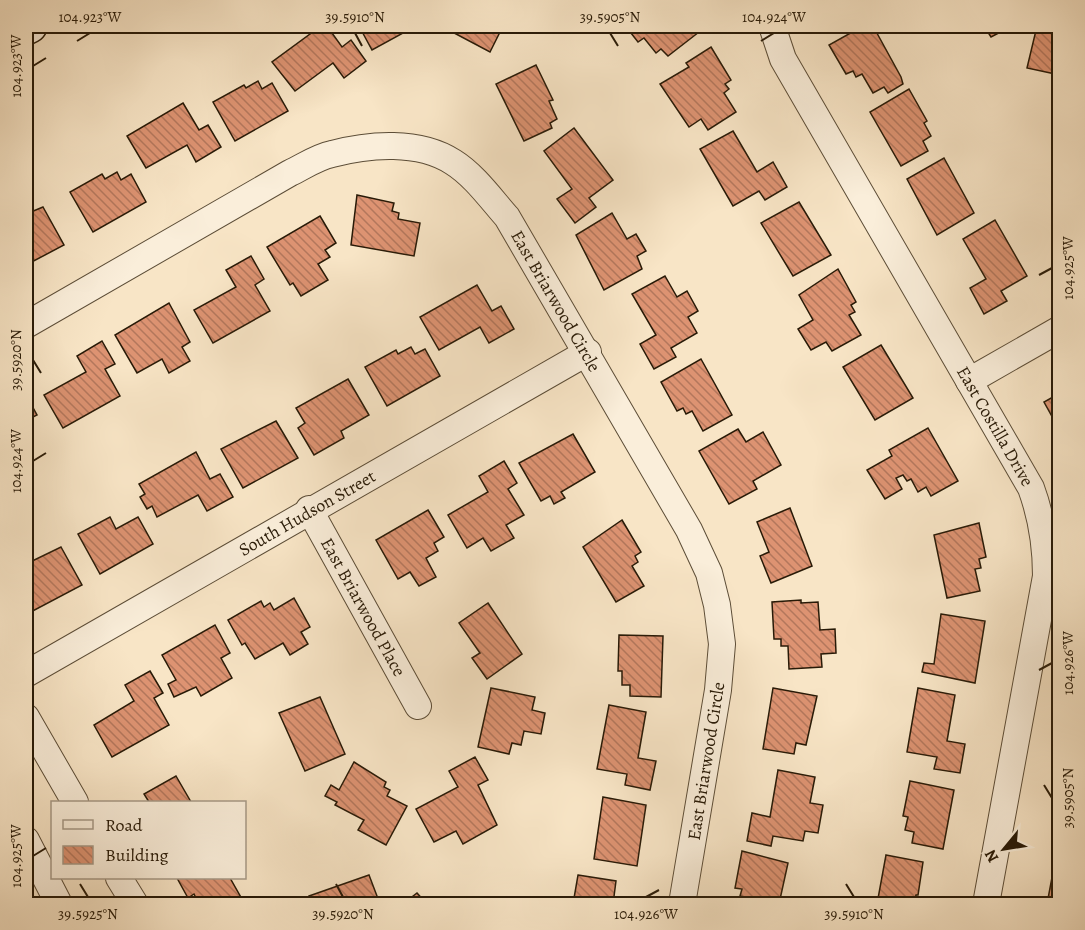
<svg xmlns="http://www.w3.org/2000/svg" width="1085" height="930" viewBox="0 0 1085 930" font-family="Alegreya,serif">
	<defs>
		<pattern id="building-back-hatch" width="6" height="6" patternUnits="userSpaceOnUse" patternTransform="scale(1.5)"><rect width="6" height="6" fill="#dd9372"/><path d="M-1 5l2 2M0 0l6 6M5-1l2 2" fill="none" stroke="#b3775c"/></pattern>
	</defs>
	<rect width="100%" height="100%" fill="#f8e5c6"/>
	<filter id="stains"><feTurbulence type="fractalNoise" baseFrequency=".00333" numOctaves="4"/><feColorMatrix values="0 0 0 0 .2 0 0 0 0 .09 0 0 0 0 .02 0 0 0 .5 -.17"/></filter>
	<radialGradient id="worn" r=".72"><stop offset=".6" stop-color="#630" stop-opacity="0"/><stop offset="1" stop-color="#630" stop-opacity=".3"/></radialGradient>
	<!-- building -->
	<g fill="url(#building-back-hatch)" stroke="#281a07" stroke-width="1.5">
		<path d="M321,26H327L342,47L351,40L366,61L344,78L333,63L295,91L272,62Z"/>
		<path d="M359,26H405L403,27L405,32L372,50Z"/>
		<path d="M441,26H503L490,52Z"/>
		<path d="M635,26H693L699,32L668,56L661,49L656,53L644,38L638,42L631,33L637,28Z"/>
		<path d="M863,26H873L901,77L903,84L888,93L884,87L873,93L862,74L856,77L853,71L846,74L829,45Z"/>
		<path d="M984,26H1012L991,37Z"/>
		<path d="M1037,26L1060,29V75L1027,68Z"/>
		<path d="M711,47L731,80L725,84L729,89L724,93L736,112L708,130L701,119L689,127L660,84L689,67L686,63Z"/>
		<path d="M536,65L553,100L549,101L557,119L550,123L552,128L524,141L496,84Z"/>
		<path d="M258,81L262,89L272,83L288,111L235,141L213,102L244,85L246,88Z"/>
		<path d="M909,89L927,121L924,123L931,136L923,141L928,151L901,166L870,112Z"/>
		<path d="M183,103L199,130L208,125L221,147L196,162L187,145L146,168L127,136Z"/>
		<path d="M574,128L613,180L589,198L596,207L575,223L557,199L572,189L544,151Z"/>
		<path d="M733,131L757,172L773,162L787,187L765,200L759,191L733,206L700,149Z"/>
		<path d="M944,158L974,213L937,235L907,179Z"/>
		<path d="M117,172L121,180L131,174L146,202L93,232L70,192L102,174L105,179Z"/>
		<path d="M357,195L394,203L392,211L399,213L398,219L420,223L414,256L351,245Z"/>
		<path d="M799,202L831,255L793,276L761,223Z"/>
		<path d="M43,207L64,245L26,265V214Z"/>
		<path d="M612,213L627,239L636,234L646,251L637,256L642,269L604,290L576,235Z"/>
		<path d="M320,216L336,243L325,250L330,257L318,264L328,280L301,296L293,283L290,285L267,247Z"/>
		<path d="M995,220L1027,276L1001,291L1007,301L984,314L970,288L986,279L963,239Z"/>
		<path d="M1060,222V238L1052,226Z"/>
		<path d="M251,256L264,279L255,285L270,311L213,343L194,310L236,287L226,270Z"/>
		<path d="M838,269L856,302L851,305L855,312L849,315L861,335L832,351L826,342L811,350L798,329L813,320L799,295Z"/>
		<path d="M665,276L677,297L687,291L698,311L688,317L697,333L671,348L676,357L654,369L640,344L656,335L632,294Z"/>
		<path d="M477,285L492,311L501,306L514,329L489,343L480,327L439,350L420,317Z"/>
		<path d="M169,303L190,342L182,347L190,361L169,373L162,359L137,373L115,335Z"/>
		<path d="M102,341L115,364L105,369L120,396L63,428L44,395L86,372L77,356Z"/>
		<path d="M881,345L913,398L875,420L843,367Z"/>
		<path d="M411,347L415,354L425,349L440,376L387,406L365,367L396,350L398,354Z"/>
		<path d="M701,359L732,415L703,431L692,411L686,414L683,408L677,411L661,382Z"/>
		<path d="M348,379L369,415L341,431L344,438L314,455L298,428L305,423L296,408Z"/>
		<path d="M1060,393V431L1044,402Z"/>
		<path d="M26,395L37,415L27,420L31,428L26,431Z"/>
		<path d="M276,421L298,458L243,488L221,449Z"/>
		<path d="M928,428L958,481L931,496L926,487L918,492L911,479L907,481L903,475L896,478L902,489L885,499L867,470L892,456L889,450Z"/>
		<path d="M738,429L746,442L763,432L781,465L753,481L757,489L729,504L699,451Z"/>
		<path d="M573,434L595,472L561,492L565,498L554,504L550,496L541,501L519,463Z"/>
		<path d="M196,452L210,479L220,474L233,497L207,511L198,495L157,517L152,506L147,509L140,497L145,494L139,484Z"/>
		<path d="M504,461L517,483L508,489L524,515L506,525L514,538L491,551L483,538L467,548L448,515L488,492L479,476Z"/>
		<path d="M790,508L812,566L771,583L760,556L769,552L757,522Z"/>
		<path d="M428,510L444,537L434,543L438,551L426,558L436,577L419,586L410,572L398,579L376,540Z"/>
		<path d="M110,517L116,529L138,517L153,544L100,574L78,534Z"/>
		<path d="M622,520L641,552L635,556L638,562L632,566L644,586L616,602L583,547Z"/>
		<path d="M979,523L986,557L979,559L981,568L975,569L980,591L947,598L934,535Z"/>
		<path d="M61,547L82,585L27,614L26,564Z"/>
		<path d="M294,598L310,627L301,632L308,644L290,655L283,643L255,659L245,643L242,645L228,620L261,601L264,607L270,603L274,610Z"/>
		<path d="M801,600V603L818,602L820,630L835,629L836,653L821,654L822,667L789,669L788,646H781V639H774L772,602Z"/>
		<path d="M488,603L522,654L487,679L472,658L480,653L459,623Z"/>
		<path d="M941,614L985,621L975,683L922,672L924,663L934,664Z"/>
		<path d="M215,625L230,653L221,658L232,678L201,696L196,687L174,697L168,684L176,680L162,655Z"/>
		<path d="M619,635L663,636L661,697L630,696V685H622V671H618Z"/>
		<path d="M150,671L163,693L154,698L169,725L112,757L94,725L134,701L125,685Z"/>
		<path d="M491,688L535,697L532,710L545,713L541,734L524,731L521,745L512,743L509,754L478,747Z"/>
		<path d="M773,688L817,696L806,745L796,743L794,754L763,749Z"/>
		<path d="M918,688L955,695L947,741L965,744L960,773L934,769L937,757L907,752Z"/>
		<path d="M320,697L345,754L305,771L279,713Z"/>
		<path d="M609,705L646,712L638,758L656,761L650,790L625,785L627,774L597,769Z"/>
		<path d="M475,757L488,780L478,785L497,825L463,844L456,831L434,842L416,809L458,787L449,771Z"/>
		<path d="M354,762L386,782L384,787L390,790L387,796L407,806L386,845L358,830L364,820L335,805L337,802L325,796L331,785L339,790Z"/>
		<path d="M778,770L815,777L810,803L823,805L818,833L805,831L803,841L773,836L771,846L747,841L752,813L770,817Z"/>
		<path d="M176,776L191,802H149L144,794Z"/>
		<path d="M910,781L954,790L943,849L912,843L914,832L905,830L908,817L903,816Z"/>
		<path d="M603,797L646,805L637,866L594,859Z"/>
		<path d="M1059,832H1060V861L1054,860Z"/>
		<path d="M742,851L788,863L779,904H746L748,898L740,896L742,889L735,888Z"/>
		<path d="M886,855L923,862L918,895H916L914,904H877Z"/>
		<path d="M1053,872L1060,873V904H1047Z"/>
		<path d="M369,875L380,904H312L309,896Z"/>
		<path d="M578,875L616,881L613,904H573Z"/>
		<path d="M177,878H230L243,901L236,904H207L203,897L197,900L194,894L188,898Z"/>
		<path d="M417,893L427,904H403Z"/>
	</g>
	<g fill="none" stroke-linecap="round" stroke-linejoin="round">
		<defs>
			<g id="minor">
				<path id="s1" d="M772,26L783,59L1031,488C1042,518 1046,545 1046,576L986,904"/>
				<path id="s2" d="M26,325L290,173C303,167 317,157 332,154C369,144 419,140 453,162C474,175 491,199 507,217L689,530L709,573L717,605L722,644L718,690L682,904"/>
				<path d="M969,381L1060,329"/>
				<path id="s3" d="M309,509L418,706"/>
				<path id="s4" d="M26,674L588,352"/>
				<path d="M26,717L75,802"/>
				<path d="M26,840L59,904"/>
				<path d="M119,878L135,904"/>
			</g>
			<path id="secondary" d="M26,28L30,26"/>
		</defs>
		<!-- minor casing -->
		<use href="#minor" stroke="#5c4d37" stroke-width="28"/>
		<!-- secondary casing -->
		<use href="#secondary" stroke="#281a07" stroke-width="36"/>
		<!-- minor -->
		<use href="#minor" stroke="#faeeda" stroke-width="26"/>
		<!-- secondary -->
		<use href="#secondary" stroke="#faeeda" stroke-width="33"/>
	</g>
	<!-- ticks -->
	<path fill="none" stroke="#281a07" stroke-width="2" d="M355,33L362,46M610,33L618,46M77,41L90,33M761,41L774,33M33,66L46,58M1039,275L1052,268M33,360L41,373M33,461L46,453M1039,670L1052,663M1044,785L1052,798M33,856L46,848M80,884L88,897M336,884L343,897M846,884L854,897M646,897L659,890"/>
	<g text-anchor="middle" stroke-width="4.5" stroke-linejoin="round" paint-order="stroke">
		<!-- street labels -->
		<g font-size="18" fill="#281a07" stroke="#faeeda">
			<text dy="6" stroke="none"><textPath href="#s2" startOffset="650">East Briarwood Circle</textPath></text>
			<text dy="6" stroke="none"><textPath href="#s1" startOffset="459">East Costilla Drive</textPath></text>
			<text dy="6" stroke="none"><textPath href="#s4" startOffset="324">South Hudson Street</textPath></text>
			<text dy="6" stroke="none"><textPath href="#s3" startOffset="112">East Briarwood Place</textPath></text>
			<text transform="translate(706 761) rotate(-81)" y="6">East Briarwood Circle</text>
		</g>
	</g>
	<!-- margin -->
	<rect width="1085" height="930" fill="none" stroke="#f8e5c6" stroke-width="66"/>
	<!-- legend -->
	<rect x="51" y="801" width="195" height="78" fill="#faeeda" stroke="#a69986" stroke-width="1.5"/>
	<rect x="63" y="820" width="30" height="9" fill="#faeeda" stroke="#a69986" stroke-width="1.5"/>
	<text x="105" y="831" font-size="18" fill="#281a07">Road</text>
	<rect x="63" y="846" width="30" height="18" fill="url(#building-back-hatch)" stroke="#a69986" stroke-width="1.5"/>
	<text x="105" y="861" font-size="18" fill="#281a07">Building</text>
	<!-- north arrow -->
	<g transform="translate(1004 849) rotate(240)" stroke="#faeeda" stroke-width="4.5" paint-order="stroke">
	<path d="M0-4.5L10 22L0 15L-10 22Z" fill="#281a07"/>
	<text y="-9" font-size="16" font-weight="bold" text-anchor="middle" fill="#281a07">N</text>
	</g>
	<rect x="33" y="33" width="1019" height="864" fill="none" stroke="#281a07" stroke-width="2"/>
	<g font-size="15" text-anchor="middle" fill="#281a07">
		<text x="90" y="22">104.923°W</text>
		<text x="355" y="22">39.5910°N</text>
		<text x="610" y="22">39.5905°N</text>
		<text x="774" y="22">104.924°W</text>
		<text transform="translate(16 66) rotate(-90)" y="5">104.923°W</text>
		<text transform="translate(1068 268) rotate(-90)" y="5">104.925°W</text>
		<text transform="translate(16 360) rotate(-90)" y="5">39.5920°N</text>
		<text transform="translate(16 461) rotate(-90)" y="5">104.924°W</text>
		<text transform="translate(1068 663) rotate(-90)" y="5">104.926°W</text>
		<text transform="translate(1068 798) rotate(-90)" y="5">39.5905°N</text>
		<text transform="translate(16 856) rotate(-90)" y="5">104.925°W</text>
		<text x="88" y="919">39.5925°N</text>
		<text x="343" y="919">39.5920°N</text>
		<text x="646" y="919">104.926°W</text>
		<text x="854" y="919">39.5910°N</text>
	</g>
	<rect width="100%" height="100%" filter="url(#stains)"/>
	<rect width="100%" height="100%" fill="url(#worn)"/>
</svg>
